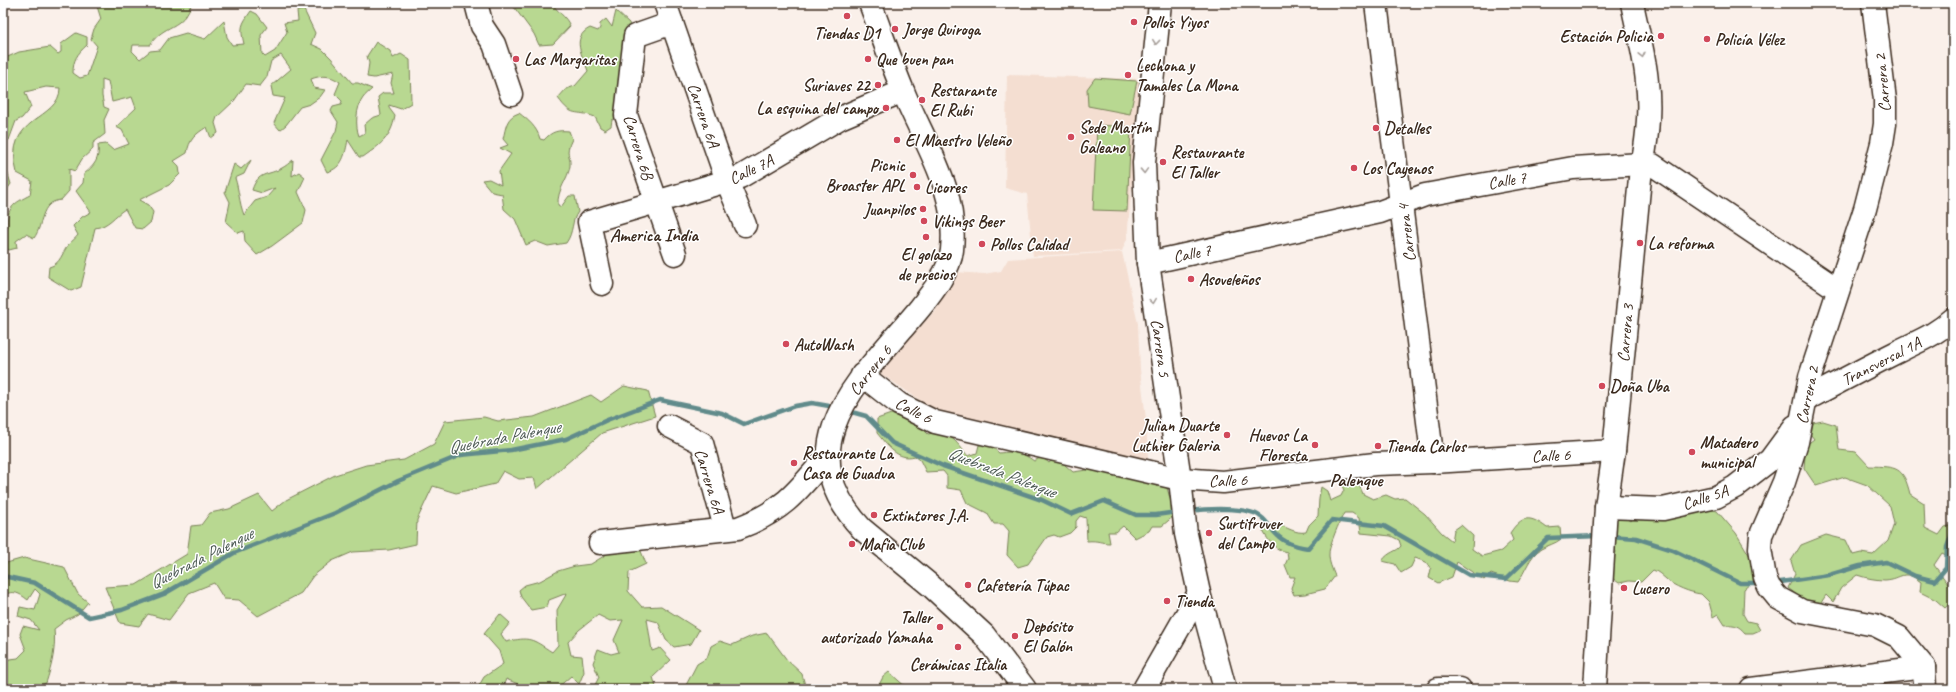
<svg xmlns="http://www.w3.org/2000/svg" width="1956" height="692" viewBox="0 0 1956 692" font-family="Caveat,sans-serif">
	<rect width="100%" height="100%" fill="#faf0ea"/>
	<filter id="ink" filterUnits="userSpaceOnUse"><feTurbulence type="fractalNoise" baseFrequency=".025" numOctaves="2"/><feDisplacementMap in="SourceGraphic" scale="8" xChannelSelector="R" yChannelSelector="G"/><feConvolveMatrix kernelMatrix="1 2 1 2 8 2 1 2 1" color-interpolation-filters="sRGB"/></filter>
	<g filter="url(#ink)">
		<!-- built -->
		<g fill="#f4ded1">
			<path d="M1007,75L1141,79L1127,239L1122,251L1033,256L1027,194L1005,188Z"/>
			<path d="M1122,252L1138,324L1140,369L1146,419L1148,459L1080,447L933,409L877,371L935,311L955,272L984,274L1001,271L1008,259Z"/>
		</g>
		<!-- green -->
		<g fill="#b8d891" stroke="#7a8158">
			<path d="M96,3H192C182,31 164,23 150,45H133L132,51L140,59L150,51L160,50L169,38L186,33L205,39L224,21L227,37L232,45L244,44C240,27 241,25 251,11L257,14L267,27L261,35L262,54L265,57L275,51L287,32L284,23L298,21L297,11L304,10L315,33L311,44L322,49L331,58L352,83H358L372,89C369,92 365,95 363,98C356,107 355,126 359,136L365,133L364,125L372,118L381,115L378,97L383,93H394L391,83L393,74L374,78L367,77L369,63L367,56L376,42L390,51L393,58L401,54L410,60L411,103L401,109L389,105V108L395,116C391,138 380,145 363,157H359L348,140C345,154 343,168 327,172L321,160L336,131L338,122L331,111L333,107L341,105L342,101L335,94L340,82C330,75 322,75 311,79L314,88L325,90L320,97L310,104L300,107L286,125L280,130L274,123L285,98L273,96L271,86L291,69L281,55L271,61L267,77L260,86L246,84L234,101L217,117L215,123L218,133L211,138L207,127C195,134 189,140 187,153L174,161L179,166L180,174L169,185L139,200L148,205L153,212L151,222L143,229L135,228L125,209C114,216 109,226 95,228L81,287L71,291L48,277L49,267C61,264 62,252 69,244C72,241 76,238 78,235L73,226L82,217L91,212L76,191L83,183L84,174C94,166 100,159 98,145L106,144L113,150L129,144L122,130L116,127L136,108L132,97L112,102L108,81L102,79V96L104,107L109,109L104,120L105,134L93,143V149L82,159L75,171L69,169V191L61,200C39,202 44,225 34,238L26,234L16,241L17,248L9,250L3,246V234L8,227C6,208 14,203 30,195L32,181L17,173C2,116 60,121 60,88L46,87L25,92L31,107L22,118L16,121L9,140L3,141V59L19,52L50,47L58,54L61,52V44L76,33L87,37V45C77,54 73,60 73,73L80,78L87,76L97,46L91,39L94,29L101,19Z"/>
			<path d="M511,3H552C557,12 566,16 570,26L553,44L539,45L534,34Z"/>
			<path d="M616,11L629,23L632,36L620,116L612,120L611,126L605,130L600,127L595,117C575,109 573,119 558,98L566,89L575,86L588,71C583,56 570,38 590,28L598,31L600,28V24L606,19L612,27Z"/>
			<path d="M1095,78L1137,81L1130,114L1088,106L1087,89Z"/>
			<path d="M519,113C528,120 537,127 540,139L544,140C552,131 558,130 569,131L572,139C564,155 571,153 570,166C568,180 557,189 558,205L561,207L569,196H575L578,212C571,221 574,232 566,243L548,246L535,241L526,245L515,219L504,209L502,194L492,192L482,180L489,179L501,185L499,171L511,154L500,148L508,145L503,139C506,127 506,117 519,113Z"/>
			<path d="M1097,125L1131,127L1127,211L1093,210Z"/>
			<path d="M251,160L244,174L235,178C239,190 239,202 244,215L255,201L267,197L275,188L262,193L252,190C258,171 268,176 282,168C286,166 289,163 293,160L292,176L299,172L305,177L298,192L306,210L303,223L272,246L257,255L245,242L244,231L238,233L226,222L230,202L225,192L234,164L241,169Z"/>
			<path d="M3,168L7,171L11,184L3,195Z"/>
			<path d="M624,386L648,391L655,416L602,433L537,489L534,478L519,479L503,471L495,484L456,493L433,486L417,520L416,544L389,550L353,552L332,561L313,576L301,593L258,616L239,600L224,599L214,583L189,593L169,620L148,614L139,626L120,623L105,587L136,585L187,554L191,526L201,525L210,513L229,509L259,495L272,511L286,500L335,475L366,465L404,460L434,444L445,421L484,417L498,421L534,417L591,395L601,402Z"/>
			<path d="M891,414L919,425L928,434C949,429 955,441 968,456L977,453L979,445L988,443L999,453C1014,451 1022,452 1034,461L1042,457L1049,463L1056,457L1073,472L1093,469L1100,473H1114L1120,477L1133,475L1145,482L1167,488L1175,515L1162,526H1152L1149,531L1135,538L1123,526L1116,532H1108L1110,543C1100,543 1099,540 1087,541L1086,518L1080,516L1076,521V527L1070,533L1059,537L1054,535L1047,537L1028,564L1018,567L1007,555L1009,531L1003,524H994L987,513L967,503L961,490L947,488V476L943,471L926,472L920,460L915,456C897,461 887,445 877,433V419Z"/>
			<path d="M1823,421L1836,425L1839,450L1856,452L1869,466C1897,467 1903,466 1910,494L1924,503L1925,528L1939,535L1945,527L1953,525V559L1942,553L1934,565L1952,589L1953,601L1945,608L1936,600L1920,592L1921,582C1902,568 1903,579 1885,580C1876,580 1866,578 1857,575L1841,588L1833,602L1826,595L1819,606L1807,603L1788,588L1795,574L1791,561L1801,545L1826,535L1846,540L1853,555L1861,553L1873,555L1888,541L1894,524L1890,506L1867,485L1845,477L1816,486L1804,468L1806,445L1814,439L1808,431L1812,423Z"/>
			<path d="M1344,475C1355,480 1359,483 1363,494L1373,499L1386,495L1395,499L1405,498L1425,514L1442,533L1452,541L1454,530L1461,525L1473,536L1472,549L1482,556L1501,551L1513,540L1510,533C1522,515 1530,515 1547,528L1560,527L1561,539C1555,544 1548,545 1541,549C1530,555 1525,572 1518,582L1510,581L1491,574L1484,580L1457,562L1452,577L1438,583L1429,578L1431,569L1426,562L1415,558L1411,567L1401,573L1395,564L1382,561C1389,551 1397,552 1401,546L1399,540L1391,536L1361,533L1359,518L1352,513H1344C1340,521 1328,547 1329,555C1329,562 1332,569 1335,576L1325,589L1305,594L1294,595L1291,588L1295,577H1290L1285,565L1288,558L1287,552C1275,550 1269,542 1263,531L1277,524C1287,527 1295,534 1306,532L1309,525L1318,516L1319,498L1321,487L1327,491L1330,501L1341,496L1344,490L1340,482Z"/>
			<path d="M1696,505L1717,511L1736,533L1754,563L1756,579L1744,589L1743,614L1747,621L1756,623L1760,630L1753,633H1745C1739,626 1735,624 1725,625L1718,614L1713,617L1709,602L1701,594C1691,593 1673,586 1666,579C1661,575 1659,572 1653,570L1641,582L1629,581L1619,583L1612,578C1614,569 1612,560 1616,552L1613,543L1614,521L1622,515L1631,521L1637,516Z"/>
			<path d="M620,546H639L646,564L629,572L628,591L642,607L661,606L699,630L691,644L674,647L666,640L658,622L647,619L652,651L660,648L671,660L653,677L656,687L654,689H593L599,677L593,663L598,649L611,654L619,652L614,640L623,620L610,621L598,615L579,630L568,642L571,655L582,656L584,672L579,684L571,676L556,689H519L518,684L506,679L502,689H477L484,677L503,664L499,651L484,634L500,614L510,623L501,634L506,642C530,636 532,639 552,652L558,645L557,610L567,593L549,600L547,607L531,610L521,597L519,590L525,585L540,581L558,571L575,566L591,564Z"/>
			<path d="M24,558L64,567L78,594L88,602L78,614L66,620L54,629C56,648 52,665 46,683L31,689H3V660L18,658L26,650L20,634L23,626L39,630L31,620L18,616L20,607L35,610L40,594L35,589L28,600C19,593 14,590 3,595V564Z"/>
			<path d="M767,633L787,660L802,674L806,689H684L697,664L707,658L711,646L720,641L732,645L752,636Z"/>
			<path d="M889,672L908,689H877L883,677Z"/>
		</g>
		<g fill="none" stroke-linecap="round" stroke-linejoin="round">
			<!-- stream -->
			<g stroke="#618b8b" stroke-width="4.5">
				<path d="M848,411L866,416L892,443L943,466L1042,500L1071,514L1104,501L1136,515H1156L1177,512"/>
				<path d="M1189,511C1204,509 1249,506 1261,517C1267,521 1270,528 1275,533C1284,543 1295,546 1308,548L1332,520L1384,526L1469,575L1506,579L1548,538L1598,536"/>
				<path d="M1610,536L1636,538L1673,550L1740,583H1760"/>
				<path d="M3,576L35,583L89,617L122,610L164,594L234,553L335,513L398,481L461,455L511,450L566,439L607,420L660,400L722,413L744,424L795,406L812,403L835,407"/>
				<path d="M1774,583L1829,575L1860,566L1886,562L1915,576L1935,581L1946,568L1947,547L1953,531"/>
			</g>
			<defs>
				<g id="minor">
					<path d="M476,3L482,26L494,44L511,94"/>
					<path d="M665,3L727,181L745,225"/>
					<path d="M1160,3L1144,163L1148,263L1180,479L1186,534L1199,593L1225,689"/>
					<path d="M1376,3L1433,462"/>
					<path d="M1873,3L1885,100V124L1882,143L1865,209L1810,377L1797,442L1784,482L1761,535L1760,548L1765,578L1769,587L1778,598L1802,611L1875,625L1899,637L1924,667L1925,689"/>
					<path d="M672,23L635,36L626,115L675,254"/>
					<path d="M1148,263L1380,212L1425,195L1573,168L1642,164L1653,165L1837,289"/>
					<path d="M602,284L589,222L740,177L840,118L903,91"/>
					<path d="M862,375L899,404L935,422L1180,479L1223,482L1375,464L1433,462L1614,451"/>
					<path d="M1807,399C1837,383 1867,367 1897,352C1918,341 1934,336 1953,319"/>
					<path d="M669,426L702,443L725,528"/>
					<path d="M1606,507L1663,509L1716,497L1735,487L1770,460L1795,426"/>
					<path d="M600,543L738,528C784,511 799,490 829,454"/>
					<path d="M1144,689L1199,593"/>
					<path d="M1438,689H1460"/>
					<path d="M1595,689L1606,507L1614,451L1640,178C1646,146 1651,114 1647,82C1645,56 1637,29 1632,3"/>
					<path d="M1751,689L1924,667"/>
				</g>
				<path id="major" d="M870,3C881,32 891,62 903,91C925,145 958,189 952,250C950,270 932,293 920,308C866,374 781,443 862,529L931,586L984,635L1025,689"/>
			</defs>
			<!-- minor casing -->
			<use href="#minor" stroke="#3b2a1e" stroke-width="25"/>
			<!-- major casing -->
			<use href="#major" stroke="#3b2a1e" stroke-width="25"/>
			<!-- minor -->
			<use href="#minor" stroke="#fff" stroke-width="22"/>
			<!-- major -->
			<use href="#major" stroke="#fff" stroke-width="22"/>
		</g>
		<!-- one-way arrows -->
		<defs><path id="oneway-chevron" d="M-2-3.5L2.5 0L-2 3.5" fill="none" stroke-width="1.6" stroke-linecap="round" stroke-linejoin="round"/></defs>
		<g stroke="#a79f9a">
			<use href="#oneway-chevron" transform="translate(1156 42) rotate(96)"/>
			<use href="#oneway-chevron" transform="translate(1642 55) rotate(77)"/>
			<use href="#oneway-chevron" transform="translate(1144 171) rotate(88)"/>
			<use href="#oneway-chevron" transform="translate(1153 301) rotate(82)"/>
		</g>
	</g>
	<!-- markers -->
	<g fill="#d1495b" stroke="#fff" stroke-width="1.5">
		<circle cx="847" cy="16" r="4"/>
		<circle cx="1134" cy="22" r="4"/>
		<circle cx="895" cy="29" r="4"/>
		<circle cx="1661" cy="36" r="4"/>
		<circle cx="1707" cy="39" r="4"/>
		<circle cx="516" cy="59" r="4"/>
		<circle cx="868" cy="59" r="4"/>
		<circle cx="1128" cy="75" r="4"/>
		<circle cx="878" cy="85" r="4"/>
		<circle cx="922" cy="100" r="4"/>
		<circle cx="886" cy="108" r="4"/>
		<circle cx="1376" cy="128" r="4"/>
		<circle cx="1071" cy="137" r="4"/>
		<circle cx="897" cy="140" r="4"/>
		<circle cx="1163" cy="162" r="4"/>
		<circle cx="1354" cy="168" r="4"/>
		<circle cx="913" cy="175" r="4"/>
		<circle cx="917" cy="187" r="4"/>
		<circle cx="923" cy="209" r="4"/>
		<circle cx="924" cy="221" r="4"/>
		<circle cx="926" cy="237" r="4"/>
		<circle cx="1640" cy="243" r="4"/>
		<circle cx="982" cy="244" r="4"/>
		<circle cx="1191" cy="279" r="4"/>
		<circle cx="786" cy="344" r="4"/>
		<circle cx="1602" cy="386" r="4"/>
		<circle cx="1227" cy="435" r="4"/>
		<circle cx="1315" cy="445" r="4"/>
		<circle cx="1378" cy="446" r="4"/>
		<circle cx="1692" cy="452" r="4"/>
		<circle cx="794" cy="463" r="4"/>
		<circle cx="874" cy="515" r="4"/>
		<circle cx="1209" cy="533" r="4"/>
		<circle cx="852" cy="544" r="4"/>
		<circle cx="968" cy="585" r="4"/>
		<circle cx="1624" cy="588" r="4"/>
		<circle cx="1167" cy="601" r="4"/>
		<circle cx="940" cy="627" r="4"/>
		<circle cx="1015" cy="636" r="4"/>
		<circle cx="958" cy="647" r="4"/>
	</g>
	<g text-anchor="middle" stroke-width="3" stroke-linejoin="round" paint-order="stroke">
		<!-- poi labels -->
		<g font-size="17" font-weight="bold" fill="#3b2a1e" stroke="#fff" text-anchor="start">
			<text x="1142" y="28">Pollos Yiyos</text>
			<text x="903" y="35">Jorge Quiroga</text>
			<text x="847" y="39" text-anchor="middle">Tiendas D1</text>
			<text x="1653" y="42" text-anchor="end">Estación Policia</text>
			<text x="1715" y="45">Policía Vélez</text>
			<text x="524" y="65">Las Margaritas</text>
			<text x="876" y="65">Que buen pan</text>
			<text x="1136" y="71">Lechona y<tspan x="1136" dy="20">Tamales La Mona</tspan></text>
			<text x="870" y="91" text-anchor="end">Suriaves 22</text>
			<text x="930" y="96">Restarante<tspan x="930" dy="20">El Rubi</tspan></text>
			<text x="878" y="114" text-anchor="end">La esquina del campo</text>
			<text x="1079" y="133">Sede Martín<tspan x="1079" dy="20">Galeano</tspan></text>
			<text x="1384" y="134">Detalles</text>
			<text x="905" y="146">El Maestro Veleño</text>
			<text x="1171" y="158">Restaurante<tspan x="1171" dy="20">El Taller</tspan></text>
			<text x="905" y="171" text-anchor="end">Picnic<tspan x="905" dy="20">Broaster APL</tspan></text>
			<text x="1362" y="174">Los Cayenos</text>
			<text x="925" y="193">Licores</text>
			<text x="915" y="215" text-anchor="end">Juanpilos</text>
			<text x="932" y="227">Vikings Beer</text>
			<text x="1648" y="249">La reforma</text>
			<text x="990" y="250">Pollos Calidad</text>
			<text x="926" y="260" text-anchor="middle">El golazo<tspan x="926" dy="20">de precios</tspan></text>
			<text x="1199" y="285">Asoveleños</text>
			<text x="794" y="350">AutoWash</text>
			<text x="1610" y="392">Doña Uba</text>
			<text x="1219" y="431" text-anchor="end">Julian Duarte<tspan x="1219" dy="20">Luthier Galeria</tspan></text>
			<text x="1307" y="441" text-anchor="end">Huevos La<tspan x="1307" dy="20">Floresta</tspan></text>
			<text x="1700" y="448">Matadero<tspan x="1700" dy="20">municipal</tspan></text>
			<text x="1386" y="452">Tienda Carlos</text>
			<text x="802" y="459">Restaurante La<tspan x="802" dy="20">Casa de Guadua</tspan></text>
			<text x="882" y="521">Extintores J.A.</text>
			<text x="1217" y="529">Surtifruver<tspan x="1217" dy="20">del Campo</tspan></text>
			<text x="860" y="550">Mafia Club</text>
			<text x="976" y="591">Cafetería Túpac</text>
			<text x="1632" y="594">Lucero</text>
			<text x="1175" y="607">Tienda</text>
			<text x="932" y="623" text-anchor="end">Taller<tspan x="932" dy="20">autorizado Yamaha</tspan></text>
			<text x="1023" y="632">Depósito<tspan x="1023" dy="20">El Galón</tspan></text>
			<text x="958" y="670" text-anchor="middle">Cerámicas Italia</text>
		</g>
		<!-- street labels -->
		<g font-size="17" fill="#3b2a1e" stroke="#fff">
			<text transform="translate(1882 83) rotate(-95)" y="6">Carrera 2</text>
			<text transform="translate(704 115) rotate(71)" y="6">Carrera 6A</text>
			<text transform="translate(639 147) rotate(73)" y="6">Carrera 6B</text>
			<text transform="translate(751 169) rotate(-26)" y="6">Calle 7A</text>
			<text transform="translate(1507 180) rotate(-10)" y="6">Calle 7</text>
			<text transform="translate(1406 233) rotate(-97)" y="6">Carrera 4</text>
			<text transform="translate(1192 253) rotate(-12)" y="6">Calle 7</text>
			<text transform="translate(1625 333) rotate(-85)" y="6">Carrera 3</text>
			<text transform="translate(1161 348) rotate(82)" y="6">Carrera 5</text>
			<text transform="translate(1881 361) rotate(-27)" y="6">Transversal 1A</text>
			<text transform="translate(870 370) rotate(-52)" y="6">Carrera 6</text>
			<text transform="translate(1807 395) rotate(-78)" y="6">Carrera 2</text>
			<text transform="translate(914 410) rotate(27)" y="6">Calle 6</text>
			<text transform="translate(1551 455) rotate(-3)" y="6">Calle 6</text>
			<text transform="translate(1228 480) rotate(-2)" y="6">Calle 6</text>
			<text transform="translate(710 481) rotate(73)" y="6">Carrera 6A</text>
			<text transform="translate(1705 497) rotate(-18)" y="6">Calle 5A</text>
		</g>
		<!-- neighbourhood labels -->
		<g font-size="18" font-weight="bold" fill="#3b2a1e" stroke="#fff">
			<text x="654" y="241">America India</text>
			<text x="1356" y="486">Palenque</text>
		</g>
		<!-- water labels -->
		<g font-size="18" font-style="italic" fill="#4e5b55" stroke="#fff">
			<text transform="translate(504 437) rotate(-11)" y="6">Quebrada Palenque</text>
			<text transform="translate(1002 472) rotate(21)" y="6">Quebrada Palenque</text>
			<text transform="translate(201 558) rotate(-27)" y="6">Quebrada Palenque</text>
		</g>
	</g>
	<!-- margin -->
	<rect width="1956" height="692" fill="none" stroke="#fff" stroke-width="16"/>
	<rect x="8" y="8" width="1940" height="676" fill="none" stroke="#3b2a1e" stroke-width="1.5" filter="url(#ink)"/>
</svg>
